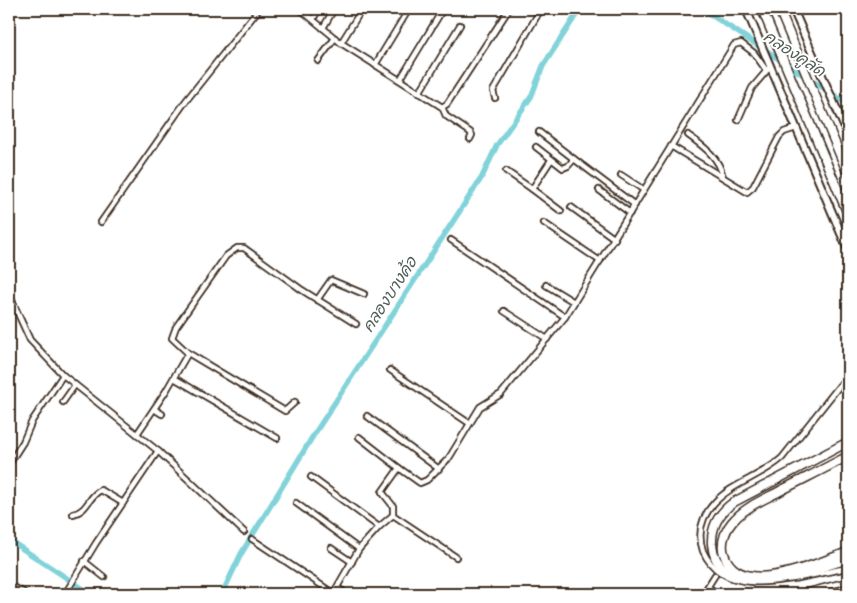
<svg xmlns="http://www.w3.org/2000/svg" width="857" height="603" viewBox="0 0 857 603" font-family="'Patrick Hand','Playpen Sans Thai',sans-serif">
	<rect width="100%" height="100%" fill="#fff"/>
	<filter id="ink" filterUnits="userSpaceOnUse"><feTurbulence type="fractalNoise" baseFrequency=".02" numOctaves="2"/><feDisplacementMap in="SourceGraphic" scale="10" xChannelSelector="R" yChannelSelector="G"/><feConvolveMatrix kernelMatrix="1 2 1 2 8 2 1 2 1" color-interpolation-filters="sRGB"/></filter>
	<g filter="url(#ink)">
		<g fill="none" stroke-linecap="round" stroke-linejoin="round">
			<!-- canal -->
			<g stroke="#82d3d9" stroke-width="5.5">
				<path d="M702,9L848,104"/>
				<path d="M9,540L91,594"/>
				<path d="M222,594L241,554L313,436L482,177L497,145L531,97L543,66L580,9"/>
			</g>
			<defs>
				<g id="minor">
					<path d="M300,9L341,43L442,107L446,116L470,132L472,135L470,139"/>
					<path d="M313,19L319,9"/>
					<path d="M323,28L334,9"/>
					<path d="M341,43L362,9"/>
					<path d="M318,61L335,38"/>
					<path d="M375,65L409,9"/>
					<path d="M400,80L443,9"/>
					<path d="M419,93L460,25"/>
					<path d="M495,98L493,91L541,9"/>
					<path d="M442,107L447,104L509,9"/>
					<path d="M738,120L752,88L769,68"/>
					<path d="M539,132L574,159"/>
					<path d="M688,135C704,147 719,157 723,177"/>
					<path d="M671,146L747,192L753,187L779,137L784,132L796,128"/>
					<path d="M536,147L563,168L568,166L574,159L635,205"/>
					<path d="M551,160L532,189L561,211"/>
					<path d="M506,171L532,189"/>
					<path d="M621,175L644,190"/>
					<path d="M599,190L630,213"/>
					<path d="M571,207L615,239"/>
					<path d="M101,222L185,102L259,9"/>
					<path d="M544,223L600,261"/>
					<path d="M451,240L565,317"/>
					<path d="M546,285L574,302"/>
					<path d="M9,294L30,340L63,375L158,451L244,532"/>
					<path d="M317,300L331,280L364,294"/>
					<path d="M504,311L547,339"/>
					<path d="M390,370L469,423"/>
					<path d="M848,375L782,458C762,476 733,483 715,502C702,516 697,533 703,551C726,603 799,576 848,568"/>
					<path d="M174,378L277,438"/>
					<path d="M63,402L75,385"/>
					<path d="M295,402L285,411L188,353L172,338L176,327L226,256L237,248H244L302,290L356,324"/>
					<path d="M154,409L162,414"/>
					<path d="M367,416L439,469"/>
					<path d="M137,434L166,391L188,353"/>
					<path d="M359,437L399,468"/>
					<path d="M9,464L23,442L32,421L63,375"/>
					<path d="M311,477L379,527"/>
					<path d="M296,503L359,549"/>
					<path d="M73,514C88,511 88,496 101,490L123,503"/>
					<path d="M393,515L456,557"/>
					<path d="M252,539L333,593"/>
					<path d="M331,548L352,562"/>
					<path d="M84,561L104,577"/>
					<path d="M847,569L848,576"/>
					<path d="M708,587L718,594"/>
					<path d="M338,588L347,594"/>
					<path d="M9,589L15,588L23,592"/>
					<path d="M9,593L11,594"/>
					<path d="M65,594L96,543L158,451"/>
					<path d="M333,594L359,549L379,527L393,515V506L382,492L399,468L420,483L427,480L449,458L480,407L501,394L565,317L734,45L741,43L754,53L766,70"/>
					<path d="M703,594L715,575"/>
					<path d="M798,594L848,581"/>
				</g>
				<g id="secondary">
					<path d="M746,9L848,250"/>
					<path d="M793,9L848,135"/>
				</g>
				<g id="primary">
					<path d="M848,442L734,502C720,512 711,526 712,544C717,603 810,571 848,559"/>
					<path d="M848,456C826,468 803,479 780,491C765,499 747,506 735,519C726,528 720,542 724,554C739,601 819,562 848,552"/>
				</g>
				<g id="trunk">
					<path d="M762,9L848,214"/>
					<path d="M779,9L848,174"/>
				</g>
			</defs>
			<!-- minor casing -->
			<use href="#minor" stroke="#3b2a1e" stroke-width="8"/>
			<!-- secondary casing -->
			<use href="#secondary" stroke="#3b2a1e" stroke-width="10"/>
			<!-- primary casing -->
			<use href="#primary" stroke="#3b2a1e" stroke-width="11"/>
			<!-- trunk casing -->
			<use href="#trunk" stroke="#3b2a1e" stroke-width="11"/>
			<!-- minor -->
			<use href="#minor" stroke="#fff" stroke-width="4.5"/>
			<!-- secondary -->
			<use href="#secondary" stroke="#fff" stroke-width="6"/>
			<!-- primary -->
			<use href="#primary" stroke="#fff" stroke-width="8"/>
			<!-- trunk -->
			<use href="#trunk" stroke="#fff" stroke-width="8"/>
		</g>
	</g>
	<g text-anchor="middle" stroke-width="4" stroke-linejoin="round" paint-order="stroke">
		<!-- water labels -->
		<g font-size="16" font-style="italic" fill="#505d56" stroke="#fff">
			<text transform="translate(795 53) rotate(33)" y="6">คลองคูลัด</text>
			<text transform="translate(389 294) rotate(-57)" y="6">คลองบางค้อ</text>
		</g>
	</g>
	<!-- margin -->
	<rect width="857" height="603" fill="none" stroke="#fff" stroke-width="30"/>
	<rect x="15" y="15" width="827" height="573" fill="none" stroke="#3b2a1e" stroke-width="2" filter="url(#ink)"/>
</svg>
